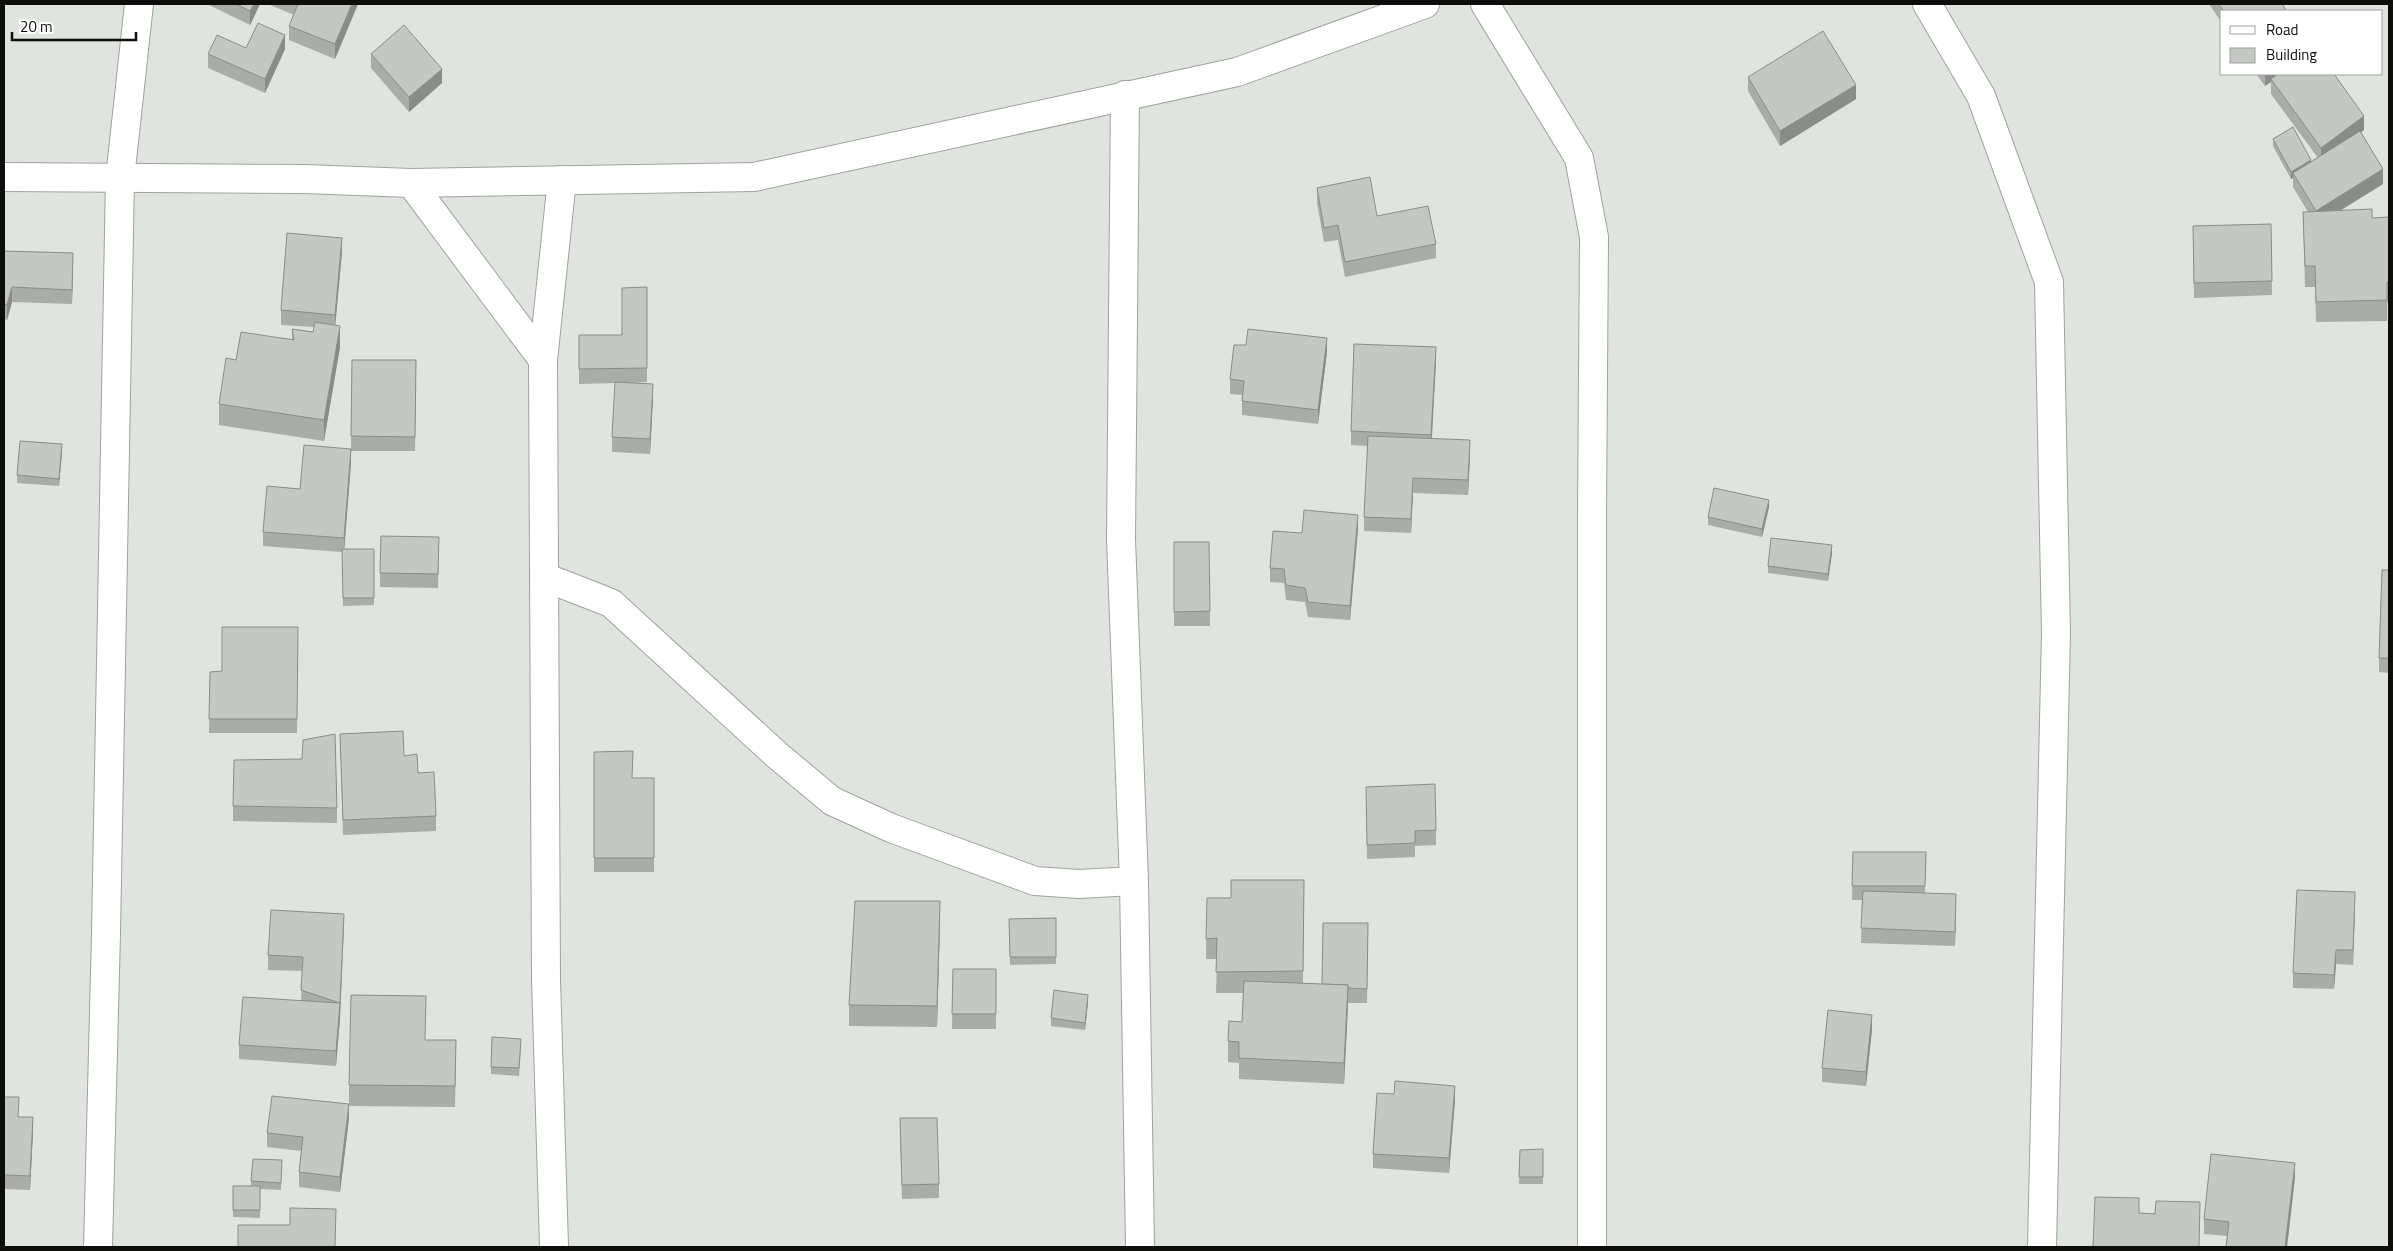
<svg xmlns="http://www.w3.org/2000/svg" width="2393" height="1251" viewBox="0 0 2393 1251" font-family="'Titillium Web',sans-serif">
	<rect width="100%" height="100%" fill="#dfe4de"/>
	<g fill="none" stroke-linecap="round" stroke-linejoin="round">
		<defs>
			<g id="minor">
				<path d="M1485,4L1579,158L1594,237L1592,516V1247"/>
				<path d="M1927,4L1981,96L2049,282L2056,633L2042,1247"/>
				<path d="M1125,95L1121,539L1134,881L1140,1247"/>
				<path d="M4,177L304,179L411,183L754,177L1237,72L1425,4"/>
				<path d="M411,183L543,360"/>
				<path d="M544,577L611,603L778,756L832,801L891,828L1035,881L1079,884L1134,881"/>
				<path d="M98,1247L106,933L120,178L139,4"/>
				<path d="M554,1247L546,979L543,360L562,180"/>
			</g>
		</defs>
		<!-- minor casing -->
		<use href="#minor" stroke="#9fa39e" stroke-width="30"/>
		<!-- minor -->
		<use href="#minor" stroke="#fff" stroke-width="28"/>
	</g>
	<!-- wall -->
	<g fill="#a9aca8">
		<path d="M207,4H260L250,25Z"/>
		<path d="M268,4H358L335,59L289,40V26L294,15Z"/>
		<path d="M2209,4H2282L2287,11H2222V23Z"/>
		<path d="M246,48L285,49L265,93L208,68V54Z"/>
		<path d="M371,54L442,83L409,112L371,68Z"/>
		<path d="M2256,74H2334L2364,130L2360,133L2383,184L2340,211L2372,218L2389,217V303H2387V321L2316,322L2315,287H2305L2303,212H2308L2293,187V178L2291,179L2273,146V139L2311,162L2318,158L2271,94V82L2265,86Z"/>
		<path d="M1748,77L1856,99L1780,146L1748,91Z"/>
		<path d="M1317,188L1377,216L1436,244V258L1345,277L1338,240L1324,242L1317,203Z"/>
		<path d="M2271,224L2272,295L2194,298L2193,240Z"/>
		<path d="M4,251L73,267L72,304L12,302L7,320L4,319Z"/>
		<path d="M342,252L335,325L340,347L324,441L219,425V404L236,360L292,340V329L313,332L314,327L281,325V310Z"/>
		<path d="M647,287V382L629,383L653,398L650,454L612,452V437L615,383L579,384V335H622Z"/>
		<path d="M1327,352L1318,424L1242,415V395L1230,394V379Z"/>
		<path d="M352,360H416L415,451H351V463L344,549H374V605L343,606L342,552L263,546V532L300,489L351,449Z"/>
		<path d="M1436,361L1432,438L1470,455L1468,495L1413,493L1411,533L1364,531V517L1368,446L1351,445V431Z"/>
		<path d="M62,451L59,486L17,483V475Z"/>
		<path d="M1769,507L1762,537L1708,525V517Z"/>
		<path d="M1358,529L1350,620L1308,617L1305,602L1286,600L1284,583L1270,582V568L1302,533Z"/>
		<path d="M1174,542H1209L1210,626H1174Z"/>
		<path d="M439,552L438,588L380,587V573Z"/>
		<path d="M1832,553L1828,581L1768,573V566Z"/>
		<path d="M2389,570V673L2379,672V658Z"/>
		<path d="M298,627L297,733H209L210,672L222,671Z"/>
		<path d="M340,734L404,756L418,773L436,816V831L343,835Z"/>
		<path d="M594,752L633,778H654V872H594Z"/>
		<path d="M1366,802L1436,830V845L1415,846V857L1367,859Z"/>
		<path d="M233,806L337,808V823L233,821Z"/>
		<path d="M1853,852H1926L1925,893L1956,908L1955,946L1861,943L1862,900H1852Z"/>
		<path d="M1304,880L1303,983L1322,984L1368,923L1367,1003H1348L1344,1084L1239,1079V1063L1228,1062V1041L1242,1022L1243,993H1216L1217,959H1206L1207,898H1231Z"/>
		<path d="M2355,906L2353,965L2336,964L2334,989L2293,988V973Z"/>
		<path d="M1056,918V964L1010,965L1009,919Z"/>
		<path d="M940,922L937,1027L849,1026V1005Z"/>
		<path d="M344,928L340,1018L336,1066L239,1059V1045L301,1001L302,971L268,970V955Z"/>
		<path d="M953,969H996V1029H952Z"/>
		<path d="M1088,1002L1085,1030L1051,1026V1018Z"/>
		<path d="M1872,1029L1866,1086L1822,1082V1068Z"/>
		<path d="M425,1040L456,1061L455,1107L349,1106V1085Z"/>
		<path d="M521,1046L519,1076L491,1074V1067Z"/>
		<path d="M4,1097L19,1117L33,1132L30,1190L4,1189Z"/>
		<path d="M1455,1100L1449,1173L1373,1168V1154Z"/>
		<path d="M349,1118L340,1192L299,1187V1172L302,1151L267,1147V1133Z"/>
		<path d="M900,1133L939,1184V1198L902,1199Z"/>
		<path d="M1543,1149V1184H1519L1520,1150Z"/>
		<path d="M282,1167L281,1190L260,1189V1218L233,1217V1186H251V1181Z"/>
		<path d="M2295,1177L2287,1247H2226L2227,1236L2204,1234V1219Z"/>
	</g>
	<!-- shaded-wall -->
	<g fill="#898c88">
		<path d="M254,4H260L250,25V11Z"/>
		<path d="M352,4H358L335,59V44Z"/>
		<path d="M285,35V49L265,93V79Z"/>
		<path d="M442,69V83L409,112V97Z"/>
		<path d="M2265,74H2283L2271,79V82L2265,86Z"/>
		<path d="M1856,85V99L1780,146V131Z"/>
		<path d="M2364,116V130L2321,162V148Z"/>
		<path d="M2311,160V168L2293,173V178L2291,179V172Z"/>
		<path d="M2383,169V184L2316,225V211Z"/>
		<path d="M342,238V252L335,329V315Z"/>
		<path d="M73,253V267L72,304V290Z"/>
		<path d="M12,287V302L7,320V305Z"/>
		<path d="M340,326V347L324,441V420Z"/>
		<path d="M1327,338V352L1318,424V410Z"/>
		<path d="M1436,347V361L1431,449V435Z"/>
		<path d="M653,384V398L650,454V439Z"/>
		<path d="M1470,440V455L1468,495V480Z"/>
		<path d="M62,444V451L59,486V479Z"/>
		<path d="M351,449V463L344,553V538Z"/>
		<path d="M1413,478V493L1411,533V519Z"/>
		<path d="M1769,500V507L1762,537V529Z"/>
		<path d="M1358,515V529L1350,620V606Z"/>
		<path d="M1832,545V553L1828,581V574Z"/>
		<path d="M2355,892V906L2353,965V950Z"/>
		<path d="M1956,894V908L1955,946V932Z"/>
		<path d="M940,901V922L937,1027V1006Z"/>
		<path d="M344,914L340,1018L336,1066V1051Z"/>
		<path d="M2336,950V964L2334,989V975Z"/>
		<path d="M1348,985V1006L1344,1084V1063Z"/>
		<path d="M1088,995V1002L1085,1030V1023Z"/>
		<path d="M1872,1015V1029L1866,1086V1072Z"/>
		<path d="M1455,1086V1100L1449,1173V1158Z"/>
		<path d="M349,1104V1118L340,1192V1177Z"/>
		<path d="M33,1117V1132L30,1190V1176Z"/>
		<path d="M2295,1163V1177L2287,1247H2285Z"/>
	</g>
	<!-- building -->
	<g fill="#c4c8c3" stroke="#898c88">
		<path d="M236,4H254L250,11Z"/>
		<path d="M298,4H352L335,44L289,26Z"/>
		<path d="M2218,4H2282L2287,11H2224Z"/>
		<path d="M258,23L285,35L265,79L208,54L217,35L246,48Z"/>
		<path d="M404,25L442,69L409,97L371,54Z"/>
		<path d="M1823,31L1856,85L1780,131L1748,77Z"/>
		<path d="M2278,74H2334L2364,116L2321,148L2271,79Z"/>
		<path d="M2293,127L2311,160L2291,172L2273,139Z"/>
		<path d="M2360,131L2383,169L2316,211L2293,173Z"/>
		<path d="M1370,177L1377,216L1428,206L1436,244L1345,262L1338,225L1324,228L1317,188Z"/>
		<path d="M2372,209V218L2389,217V282H2387V300L2316,302L2315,266H2305L2303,212Z"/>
		<path d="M2271,224L2272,281L2194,283L2193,226Z"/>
		<path d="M287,233L342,238L335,315L281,310Z"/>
		<path d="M4,251L73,253L72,290L12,287L7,305L4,304Z"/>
		<path d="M647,287V368L579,369V335H622V288Z"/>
		<path d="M315,322L340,326L324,420L219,404L226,358L236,360L241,332L294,340L292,329L313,332Z"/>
		<path d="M1248,329L1327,338L1318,410L1242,401L1244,381L1230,379L1234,345H1246Z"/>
		<path d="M1354,344L1436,347L1431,435L1351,431Z"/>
		<path d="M352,360H416L415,437L351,436Z"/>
		<path d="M615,382L653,384L650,439L612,437Z"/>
		<path d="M1368,436L1470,440L1468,480L1413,478L1411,519L1364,517Z"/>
		<path d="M20,441L62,444L59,479L17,475Z"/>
		<path d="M304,445L351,449L344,538L263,532L267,486L300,489Z"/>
		<path d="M1714,488L1769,500L1762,529L1708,517Z"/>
		<path d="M1304,510L1358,515L1350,606L1308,602L1305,588L1286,585L1284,569L1270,568L1273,531L1302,533Z"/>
		<path d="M381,536L439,537L438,574L380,573Z"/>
		<path d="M1771,538L1832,545L1828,574L1768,566Z"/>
		<path d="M1174,542H1209L1210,611L1174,612Z"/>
		<path d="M342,549H374V598H343Z"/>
		<path d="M2382,570H2389V658H2379Z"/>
		<path d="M222,627H298L297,719H209L210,672L222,671Z"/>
		<path d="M403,731L404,756L417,754L418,773L434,772L436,816L343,820L340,734Z"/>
		<path d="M335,734L337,808L233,806L234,760L302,759L303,740Z"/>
		<path d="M633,751L632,778H654V858H594V752Z"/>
		<path d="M1435,784L1436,830L1415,831V843L1367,845L1366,787Z"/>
		<path d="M1853,852H1926L1925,886H1852Z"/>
		<path d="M1231,880H1304L1303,971L1216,972L1217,938L1206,939L1207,898H1231Z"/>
		<path d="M2297,890L2355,892L2353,950H2336L2334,975L2293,973Z"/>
		<path d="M1863,891L1956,894L1955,932L1861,928Z"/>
		<path d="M855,901H940L937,1006L849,1005Z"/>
		<path d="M271,910L344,914L340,1003L301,990L303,957L268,955Z"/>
		<path d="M1056,918V957H1010L1009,919Z"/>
		<path d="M1323,923H1368L1367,989L1348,988V985L1322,984Z"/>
		<path d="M953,969H996V1014H952Z"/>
		<path d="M1244,981L1348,985L1344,1063L1239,1058V1042L1228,1041L1229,1021L1242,1022Z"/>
		<path d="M1054,990L1088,995L1085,1023L1051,1018Z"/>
		<path d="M351,995L426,996L425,1040H456L455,1086L349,1085Z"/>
		<path d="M243,997L340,1003L336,1051L239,1045Z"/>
		<path d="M1828,1010L1872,1015L1866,1072L1822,1068Z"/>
		<path d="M492,1037L521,1039L519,1068L491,1067Z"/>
		<path d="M1395,1081L1455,1086L1449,1158L1373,1154L1377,1093L1394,1094Z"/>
		<path d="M272,1096L349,1104L340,1177L299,1172L303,1137L267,1133Z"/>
		<path d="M4,1097H19L18,1117H33L30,1176L4,1175Z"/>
		<path d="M900,1118H937L939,1184L902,1185Z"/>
		<path d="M1543,1149V1177H1519L1520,1150Z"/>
		<path d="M2211,1154L2295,1163L2285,1247H2226L2229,1222L2204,1219Z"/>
		<path d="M253,1159L282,1160L281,1183L251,1181Z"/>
		<rect x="233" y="1186" width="27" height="24"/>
		<path d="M2095,1197L2139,1198V1213L2155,1214L2156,1201L2200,1202L2199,1247H2093Z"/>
		<path d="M290,1208L336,1209L335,1247H238V1225H290Z"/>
	</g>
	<!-- border -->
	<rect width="2393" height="1251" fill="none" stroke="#0d0e0c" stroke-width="10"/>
	<!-- legend -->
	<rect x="2220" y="10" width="162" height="65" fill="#ffffff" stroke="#9e9f9e"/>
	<rect x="2230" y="26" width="25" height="8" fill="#ffffff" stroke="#9e9f9e"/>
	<text x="2266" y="35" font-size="15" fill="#0d0e0c">Road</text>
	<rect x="2230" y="48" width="25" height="15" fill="#c4c8c3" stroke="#9e9f9e"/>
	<text x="2266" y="60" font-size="15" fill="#0d0e0c">Building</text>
	<!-- scale -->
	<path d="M12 32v8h124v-8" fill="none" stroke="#0d0e0c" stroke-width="2.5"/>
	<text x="20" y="32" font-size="15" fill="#0d0e0c" stroke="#ffffff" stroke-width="4" paint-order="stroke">20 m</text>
</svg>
